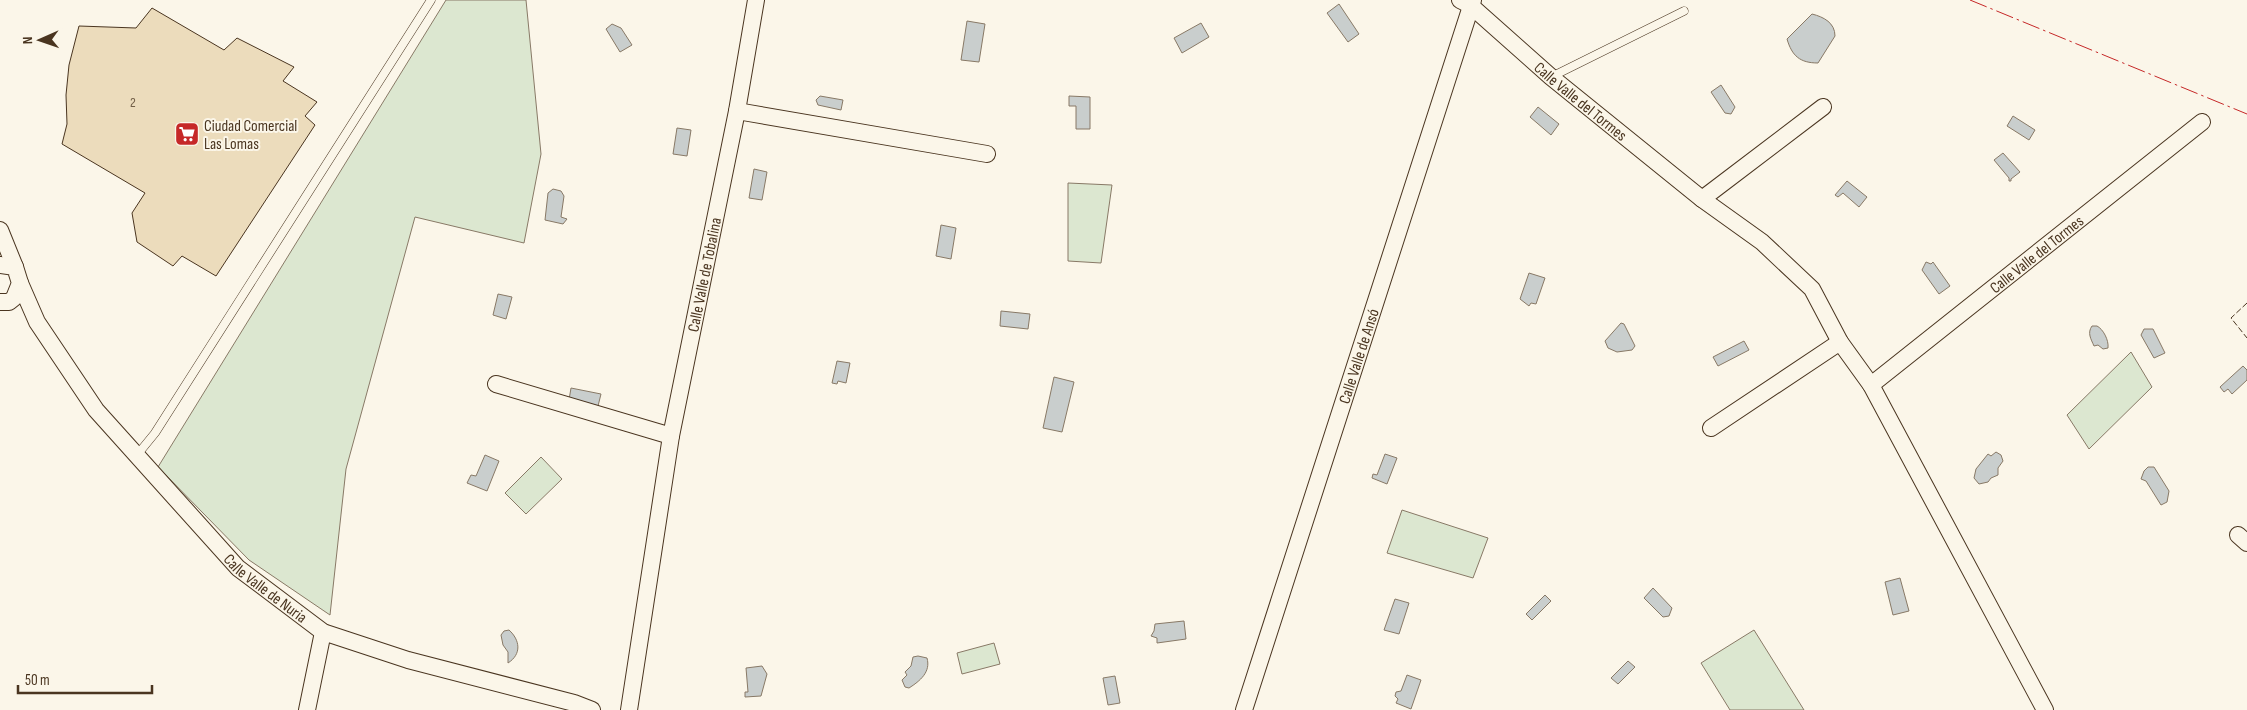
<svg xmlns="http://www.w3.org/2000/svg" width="2247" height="710" viewBox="0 0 2247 710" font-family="'Sofia Sans Condensed',sans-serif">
	<rect width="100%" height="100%" fill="#fbf6e9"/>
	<!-- green -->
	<g fill="#dce7d0" stroke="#887966">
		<path d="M446,0H526L541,154L524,243L415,217L346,469L330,615L249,560L158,467Z"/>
		<path d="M1068,183L1112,185L1101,263L1068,261Z"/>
		<path d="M2131,352L2152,387L2089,449L2067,415Z"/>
		<path d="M541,457L562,479L526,514L505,493Z"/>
		<path d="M1402,510L1488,538L1473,578L1387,553Z"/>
		<path d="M1754,630L1804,710H1730L1701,663Z"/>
		<path d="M994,643L1000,664L962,674L957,653Z"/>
	</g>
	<!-- water -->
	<g fill="#c9cecd" stroke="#887966">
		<path d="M1339,4L1359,34L1348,42L1327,13Z"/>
		<path d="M1812,14C1824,17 1835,23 1835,36L1818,63C1800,63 1792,56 1787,39Z"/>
		<path d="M967,21L985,24L979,62L961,60Z"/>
		<path d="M1201,23L1209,37L1182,53L1174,38Z"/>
		<path d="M612,24L621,28L632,45L620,52L606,29Z"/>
		<path d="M1721,85L1735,107L1731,114L1725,113L1711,92Z"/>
		<path d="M820,96L843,100L841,110L818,105L816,100Z"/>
		<path d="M1069,96L1090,97V129H1076V106H1069Z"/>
		<path d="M1538,107L1559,124L1551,135L1530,117Z"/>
		<path d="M2013,116L2035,130L2029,140L2007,126Z"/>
		<path d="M677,128L691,130L687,156L673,154Z"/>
		<path d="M2003,153L2020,172L2011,179V181H2009V178L1994,160Z"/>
		<path d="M754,169L767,172L762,200L749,198Z"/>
		<path d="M1847,181L1867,197L1859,207L1843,193L1838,197L1835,195Z"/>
		<path d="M553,189L561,191L564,196L561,217L567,219L563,224L545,220L548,193Z"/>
		<path d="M941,225L956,228L951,259L936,256Z"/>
		<path d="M1926,262L1931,264L1933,262L1950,286L1939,294L1922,270Z"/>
		<path d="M1529,273L1545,278L1536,304L1531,303L1529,306L1520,299Z"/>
		<path d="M498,294L512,297L506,319L493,315Z"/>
		<path d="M1001,311L1030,314L1028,329L1000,326Z"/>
		<path d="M1621,323L1624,324L1635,346L1632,350L1617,352L1608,348L1605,341Z"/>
		<path d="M2092,326H2097C2103,329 2109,340 2108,348L2103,349L2098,345L2094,346C2091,339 2087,333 2092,326Z"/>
		<path d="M2144,329H2153L2165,353L2154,358L2141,335Z"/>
		<path d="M1744,341L1749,350L1718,366L1713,357Z"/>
		<path d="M837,361L850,363L846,383L838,381L837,384L832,383Z"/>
		<path d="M2243,366L2247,370V380L2232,394L2228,389L2224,392L2220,387Z"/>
		<path d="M1054,377L1074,382L1062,432L1043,428Z"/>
		<path d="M571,388L601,394L598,406L569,400Z"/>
		<path d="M1996,452L2001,455L2003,461L1998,468V475L1991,478L1988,482L1979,484L1974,478L1976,469L1988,454L1991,456Z"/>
		<path d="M1385,454L1397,458L1387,484L1372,478L1373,474L1377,475Z"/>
		<path d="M485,455L499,461L487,491L467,483L471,475L476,476Z"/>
		<path d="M2148,467H2154L2169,491L2167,502L2161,505L2146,481L2141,479L2144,471Z"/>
		<path d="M1900,578L1909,611L1893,615L1885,582Z"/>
		<path d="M1653,588L1672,608L1669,616L1663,617L1644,598Z"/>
		<path d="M1545,595L1551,601L1532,620L1526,614Z"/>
		<path d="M1395,599L1409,603L1399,634L1384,630Z"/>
		<path d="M1184,621L1186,639L1157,643V638L1151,636L1154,631L1155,624Z"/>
		<path d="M509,630C520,640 522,654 508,663V652L503,645L501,635L504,631Z"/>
		<path d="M918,656L927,658C931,672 920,681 909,688L905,687L902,680L907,675L905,672L911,666L913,657Z"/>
		<path d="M1628,661L1635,667L1618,684L1611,678Z"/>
		<path d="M762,666L767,674L761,696L745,697V692H748L746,668Z"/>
		<path d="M1407,675L1421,680L1411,709L1396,703L1398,699L1395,696L1396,692L1401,691Z"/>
		<path d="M1115,676L1120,703L1108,705L1103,678Z"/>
	</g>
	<!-- building -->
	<path fill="#ecdcbc" stroke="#4a3520" d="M152,8L224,50L237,38L294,67L283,81L317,102L305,116L315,125L216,276L182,256L173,266L137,242L132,213L145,193L62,144L67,124L66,95L69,65L79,26L136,28Z"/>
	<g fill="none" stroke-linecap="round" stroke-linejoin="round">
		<defs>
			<g id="service">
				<path d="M1551,77L1684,11"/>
				<path d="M137,455L155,433L431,0"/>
			</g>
			<g id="minor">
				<path id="s1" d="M1460,0L1470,5L1551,77L1702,199L1762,242L1812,289L1840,342L1871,385L2045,710"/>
				<path d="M737,111L987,154"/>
				<path d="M1702,199L1823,107"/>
				<path d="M0,230L15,267"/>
				<path d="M0,265L15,267L20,283L14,298L9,302H0"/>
				<path id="s2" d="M20,283L37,322L96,410L238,568L323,632L408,660L574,703L592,710"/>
				<path d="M496,384L671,436"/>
				<path id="s3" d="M1871,385L2202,122"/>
				<path d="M1711,428L1840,342"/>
				<path d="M2238,535L2247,543"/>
				<path d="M307,710L323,632"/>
				<path id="s4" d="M629,710L671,436L737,111L756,0"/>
				<path id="s5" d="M1244,710L1473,0"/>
			</g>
		</defs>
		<!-- service casing -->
		<use href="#service" stroke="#4a3520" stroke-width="9"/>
		<!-- minor casing -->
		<use href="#minor" stroke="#4a3520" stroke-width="18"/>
		<!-- service -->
		<use href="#service" stroke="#fbf6e9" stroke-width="8"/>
		<!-- minor -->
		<use href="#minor" stroke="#fbf6e9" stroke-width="16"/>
		<!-- fence -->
		<path stroke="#4a3520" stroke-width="1" stroke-dasharray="6 2.5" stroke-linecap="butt" d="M2247,303L2231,318L2247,338"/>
		<!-- power -->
		<path stroke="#c62828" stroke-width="1" stroke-dasharray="18 4 2.5 4" stroke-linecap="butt" d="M1970,0L2247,114"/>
	</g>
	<!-- icons -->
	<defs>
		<symbol id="supermarket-square" viewBox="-11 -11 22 22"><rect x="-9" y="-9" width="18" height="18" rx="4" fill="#c62828" stroke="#fbf6e9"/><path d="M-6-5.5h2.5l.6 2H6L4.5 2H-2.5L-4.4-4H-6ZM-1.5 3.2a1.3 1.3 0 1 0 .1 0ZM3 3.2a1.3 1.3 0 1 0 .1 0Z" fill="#fff"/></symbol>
	</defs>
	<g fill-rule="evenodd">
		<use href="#supermarket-square" x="173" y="120" width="28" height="28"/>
	</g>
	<g text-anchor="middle" stroke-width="4" stroke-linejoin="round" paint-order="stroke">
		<!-- number labels -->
		<g font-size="14" fill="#725f47">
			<text x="133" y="107">2</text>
		</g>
		<!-- street labels -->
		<g font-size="16" fill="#4a3520" stroke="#fbf6e9">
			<text dy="6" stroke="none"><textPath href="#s1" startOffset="158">Calle Valle del Tormes</textPath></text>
			<text dy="6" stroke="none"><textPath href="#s3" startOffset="211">Calle Valle del Tormes</textPath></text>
			<text dy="6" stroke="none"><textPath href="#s4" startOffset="442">Calle Valle de Tobalina</textPath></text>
			<text dy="6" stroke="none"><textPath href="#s5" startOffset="372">Calle Valle de Ansó</textPath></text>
			<text dy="6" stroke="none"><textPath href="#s2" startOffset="395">Calle Valle de Nuria</textPath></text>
		</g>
		<!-- poi labels -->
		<g font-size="16" fill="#4a3520" stroke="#fbf6e9" text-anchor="start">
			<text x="204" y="131">Ciudad Comercial<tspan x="204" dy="18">Las Lomas</tspan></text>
		</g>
	</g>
	<!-- north arrow -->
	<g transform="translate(40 40) rotate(268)" stroke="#fbf6e9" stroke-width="4" paint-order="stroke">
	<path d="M0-4L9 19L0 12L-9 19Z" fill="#4a3520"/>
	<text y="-8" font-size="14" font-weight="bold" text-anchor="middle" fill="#4a3520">N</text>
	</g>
	<!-- scale -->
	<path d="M18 685v8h134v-8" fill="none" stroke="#4a3520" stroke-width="2.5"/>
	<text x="25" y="685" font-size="15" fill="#4a3520" stroke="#fbf6e9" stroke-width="4" paint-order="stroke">50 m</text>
</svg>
